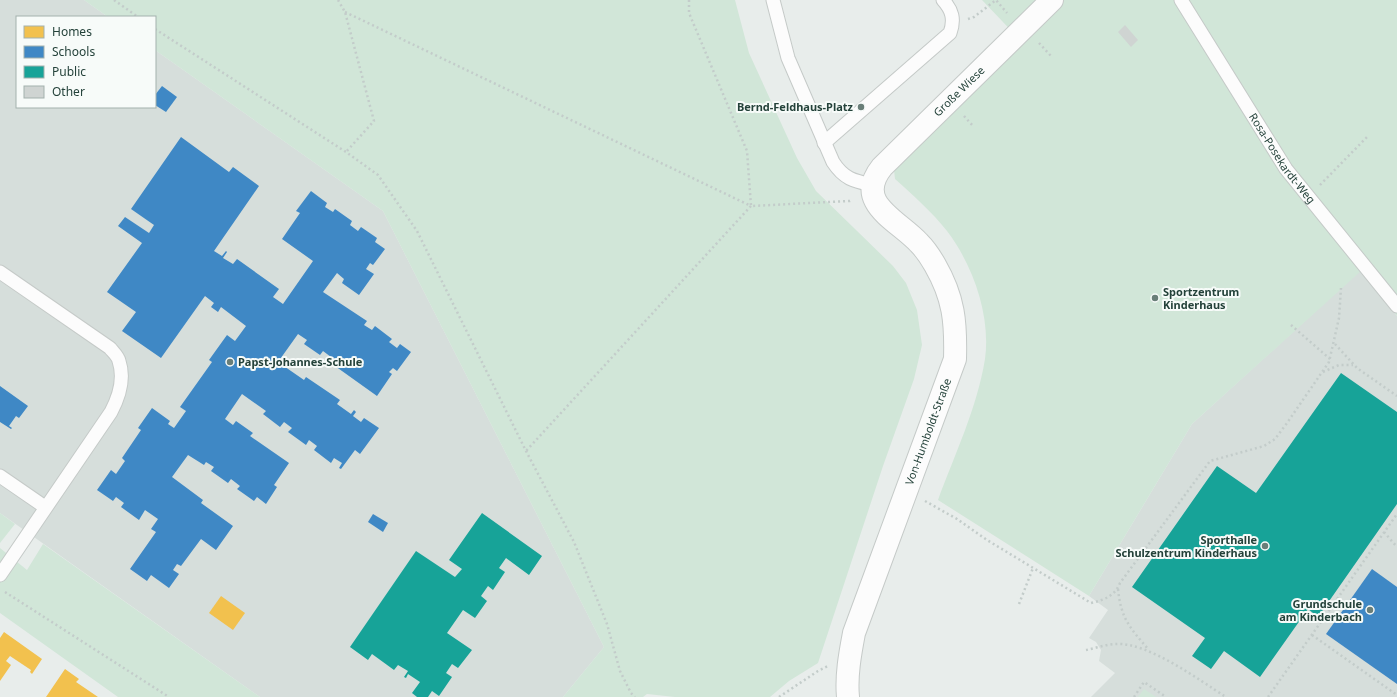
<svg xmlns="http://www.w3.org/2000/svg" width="1397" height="697" viewBox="0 0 1397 697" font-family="'Noto Sans',sans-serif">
	<rect width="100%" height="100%" fill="#e8edeb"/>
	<!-- built -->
	<g fill="#d6dedb">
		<path d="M0,0H84L108,17H17V107H155V50L383,211L604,647L563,697H260L0,513Z"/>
		<path d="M1361,270L1397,316V697H1091L1115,673L1099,661L1101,650L1096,642L1089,638L1108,610L1089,596L1192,424Z"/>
	</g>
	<!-- green -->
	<g fill="#d1e6d8">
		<path d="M84,0H735L749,53L797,158L816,191L893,266L906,283L917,310L922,345L914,379L883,466L818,663L789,681L770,697H675L647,694L643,697H563L604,647L383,211L155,50V17H108Z"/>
		<path d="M982,0H1397V316L1361,271L1192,424L1089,596L938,500C955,454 977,408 985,359C991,316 973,265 947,231C932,212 913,195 895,179L894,170L1023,43Z"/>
		<path d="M0,513L15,524L0,543Z"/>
		<path d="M43,544L260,697H118L0,613V548L27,570Z"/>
		<path d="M1144,689L1156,697H1138Z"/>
	</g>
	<!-- homes -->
	<g fill="#f2c14e">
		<path d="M221,596L245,613L233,630L209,613Z"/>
		<path d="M4,632L42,659L32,674L30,672L31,670L10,656L6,661L11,665L0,681V638Z"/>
		<path d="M65,669L79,679L76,682L98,697H46Z"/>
	</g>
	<!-- schools -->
	<g fill="#3f88c5">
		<path d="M162,86L177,97L166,112L155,105V95Z"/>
		<path d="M181,137L229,172L233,167L259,186L214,251L222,256L226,251L227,252L223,258L233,264L237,259L279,289L273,297L283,304L313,261L282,239L300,213L296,211L311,191L327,203L325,207L333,212L335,209L352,221L350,225L358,231L361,227L377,238L375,242L385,249L373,265L370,263L366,269L374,274L359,295L342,283L344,279L337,273L323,292L367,321L364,325L372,330L375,326L392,339L389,342L397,348L400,344L411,352L397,371L393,368L389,372L392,374L377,396L328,361L331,357L323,351L320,355L304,344L307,340L298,334L278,362L304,380L306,377L340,400L337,404L351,414L354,410L356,412L353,416L361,422L364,418L379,428L360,454L355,450L341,469L339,468L342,463L334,458L331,463L314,450L317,446L309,440L306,445L288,432L292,428L284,422L280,427L263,414L266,411L242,394L225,419L233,425L236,421L253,433L250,436L289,463L274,485L277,487L266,504L257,497L254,501L237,489L240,486L231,479L228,483L211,471L214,467L206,462L204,465L188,455L172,477L203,500L201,503L233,526L216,550L201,539L181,566L177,564L173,570L179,574L169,588L151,575L147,581L130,569L156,532L151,529L158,519L145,510L139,520L121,507L124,503L116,497L113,501L97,490L111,470L116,474L125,461L122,458L141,430L138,428L152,408L170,421L168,424L174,428L186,411L180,407L212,362L209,360L227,335L235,341L246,326L221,307L218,312L211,307L214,303L205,296L161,358L122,331L136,312L107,292L142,243L118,226L125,217L149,233L154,225L131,209Z"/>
		<path d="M1347,381L1392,413L1308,528L1296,520L1266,563L1235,541L1180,617L1139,588L1221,473L1262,502Z"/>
		<path d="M0,386L28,406L19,418L16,416L9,426L12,428L11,429L0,422Z"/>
		<path d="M373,514L388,523L383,532L368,522Z"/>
		<path d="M1372,569L1397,587V684L1326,634Z"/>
	</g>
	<!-- public -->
	<g fill="#17a398">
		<path d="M1341,373L1397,412V504L1318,617L1308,609L1260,677L1224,651L1211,669L1192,656L1205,638L1132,587L1217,466L1256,493Z"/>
		<path d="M482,513L542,556L529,575L506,558L499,568L505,572L493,590L488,586L481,596L487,601L475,618L463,610L447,633L472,650L458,668L452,664L446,673L452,677L439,696L432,691L428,697H417L412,693L420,682L408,674L406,678L404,677L408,671L398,665L394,670L372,654L368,660L350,647L416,551L455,577L462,569L449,560Z"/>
	</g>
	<!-- building -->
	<path fill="#cfd4d2" d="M1125,25L1138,40L1131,47L1118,32Z"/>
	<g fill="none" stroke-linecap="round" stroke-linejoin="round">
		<defs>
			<g id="service">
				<path d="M773,0L788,58L833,162C844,179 854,181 872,185"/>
				<path id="s1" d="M1181,0L1286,169L1397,306"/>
				<path d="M824,143L950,33C955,19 952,10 943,0"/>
				<path d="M0,272L110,348C113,352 118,356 119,361C125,379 119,397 111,412L0,575"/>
				<path d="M0,476L45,507"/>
			</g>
			<g id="minor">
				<path id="s2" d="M848,697C846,676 850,654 854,633L955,359C956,322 954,298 935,265C931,258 925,249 919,243C898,220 853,203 882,167L1052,0"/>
			</g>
		</defs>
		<!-- service casing -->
		<use href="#service" stroke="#c5cac8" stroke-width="15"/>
		<!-- minor casing -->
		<use href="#minor" stroke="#c5cac8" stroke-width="24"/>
		<!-- path -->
		<g stroke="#c3ccca" stroke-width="2.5" stroke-dasharray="2 3" stroke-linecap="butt">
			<path d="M114,0L138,17"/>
			<path d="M338,0L345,12L374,121L346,152"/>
			<path d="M689,0V13L747,151L751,206L850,201L852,200"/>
			<path d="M345,12L751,206L526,451"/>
			<path d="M968,19L974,17L996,0L1007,13"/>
			<path d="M155,29L346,152L378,175L417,231L526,451L574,542L607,624L620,671L631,693L635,697"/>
			<path d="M1039,43L1051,56"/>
			<path d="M964,116L973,126"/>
			<path d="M1320,185L1367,137"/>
			<path d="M1291,325L1330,359"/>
			<path d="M1335,344L1357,368L1397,396"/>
			<path d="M1323,372L1339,365H1353"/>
			<path d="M925,501L957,519L987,540L1091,603C1104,600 1115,596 1120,583L1210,461L1264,446L1275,439L1287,423L1329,362L1339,318L1341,288"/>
			<path d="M1384,532L1397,547"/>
			<path d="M1118,589C1121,619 1130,628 1149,650"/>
			<path d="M5,592L169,697"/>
			<path d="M1019,604L1033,568"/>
			<path d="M1312,635L1397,695"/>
			<path d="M1086,650C1096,648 1107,644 1116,644C1148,642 1199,680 1226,697"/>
			<path d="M779,697L818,671L828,666"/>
			<path d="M1134,697L1144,682L1166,697"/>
			<path d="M1268,697L1397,514"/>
		</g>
		<!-- service -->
		<use href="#service" stroke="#fcfcfc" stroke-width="13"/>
		<!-- minor -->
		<use href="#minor" stroke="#fcfcfc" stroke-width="22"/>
	</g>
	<!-- markers -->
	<g fill="#697e78" stroke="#f7fbf9" stroke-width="1.5">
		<circle cx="861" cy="107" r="4"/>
		<circle cx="1155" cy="298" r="4"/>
		<circle cx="230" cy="362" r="4"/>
		<circle cx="1265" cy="546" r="4"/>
		<circle cx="1370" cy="610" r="4"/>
	</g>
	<g text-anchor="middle" stroke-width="4" stroke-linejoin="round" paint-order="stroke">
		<!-- street labels -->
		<g font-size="11" fill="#24423a" stroke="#f7fbf9">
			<text dy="4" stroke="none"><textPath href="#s2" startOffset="687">Große Wiese</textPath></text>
			<text dy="4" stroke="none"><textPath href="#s1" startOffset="188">Rosa-Posekardt-Weg</textPath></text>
			<text dy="4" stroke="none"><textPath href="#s2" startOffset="279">Von-Humboldt-Straße</textPath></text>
		</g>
		<!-- poi labels -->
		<g font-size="11" font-weight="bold" fill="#24423a" stroke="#f7fbf9" text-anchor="end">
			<text x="853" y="111">Bernd-Feldhaus-Platz</text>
			<text x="1163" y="296" text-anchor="start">Sportzentrum<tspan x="1163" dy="13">Kinderhaus</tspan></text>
			<text x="238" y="366" text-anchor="start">Papst-Johannes-Schule</text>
			<text x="1257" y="544">Sporthalle<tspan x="1257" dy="13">Schulzentrum Kinderhaus</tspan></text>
			<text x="1362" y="608">Grundschule<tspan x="1362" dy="13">am Kinderbach</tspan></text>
		</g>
	</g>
	<!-- legend -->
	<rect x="16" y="16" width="140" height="92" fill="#f7fbf9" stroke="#a3b1ad"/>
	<rect x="24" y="26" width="20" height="12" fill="#f2c14e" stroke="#a3b1ad"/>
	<text x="52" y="36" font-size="12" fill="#24423a">Homes</text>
	<rect x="24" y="46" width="20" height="12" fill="#3f88c5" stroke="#a3b1ad"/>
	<text x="52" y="56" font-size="12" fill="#24423a">Schools</text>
	<rect x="24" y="66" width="20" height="12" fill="#17a398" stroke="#a3b1ad"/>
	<text x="52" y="76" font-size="12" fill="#24423a">Public</text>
	<rect x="24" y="86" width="20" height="12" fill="#cfd4d2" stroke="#a3b1ad"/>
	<text x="52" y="96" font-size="12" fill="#24423a">Other</text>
</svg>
